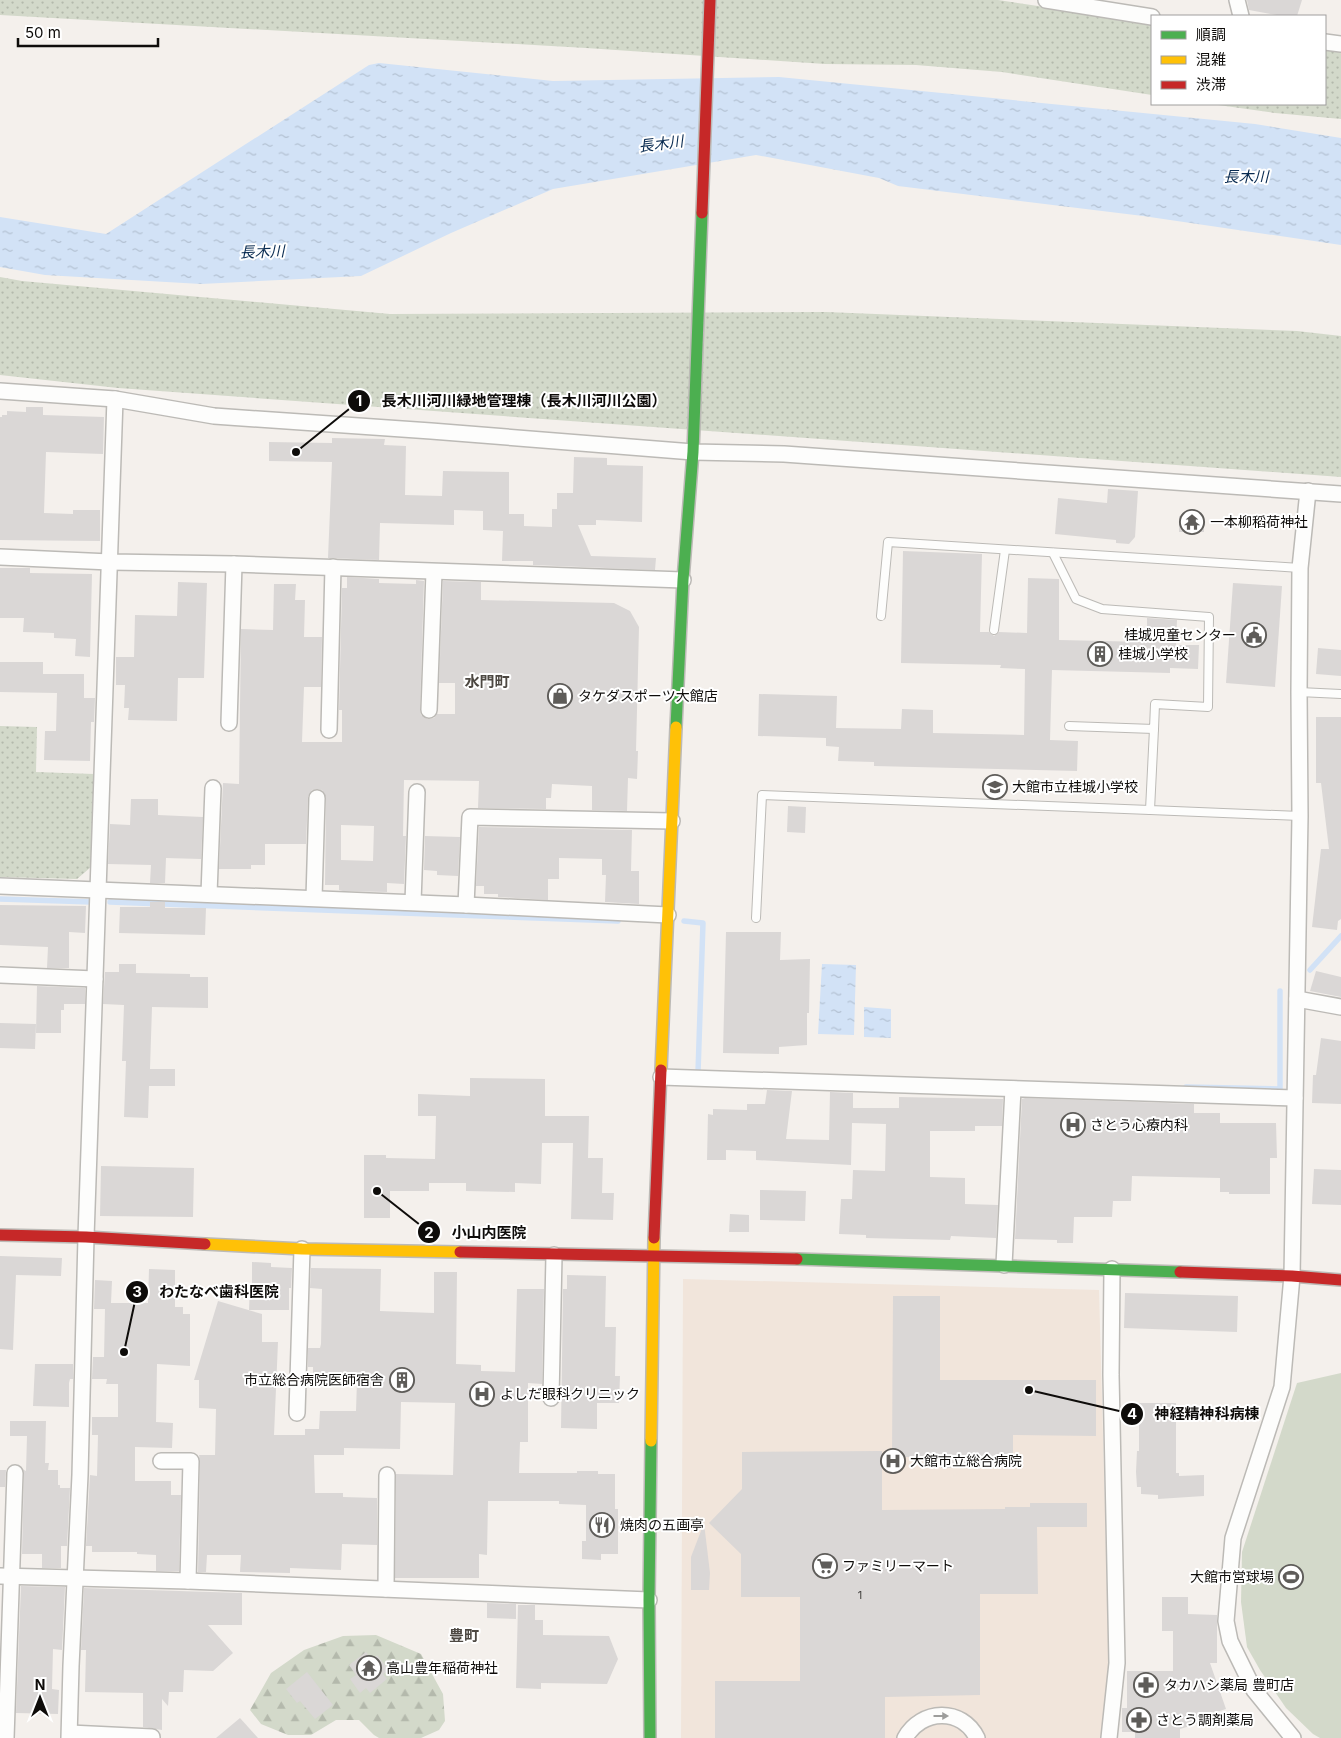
<svg xmlns="http://www.w3.org/2000/svg" width="1341" height="1738" viewBox="0 0 1341 1738" font-family="Inter,'Noto Sans JP',sans-serif">
	<defs>
		<pattern id="forest-firs" width="22" height="20" patternUnits="userSpaceOnUse" patternTransform="scale(1.25)"><rect width="22" height="20" fill="#d3d9ca"/><path d="M5 1l3.5 6h-7zM16 11l3.5 6h-7z" fill="#b4b9ac"/></pattern>
		<pattern id="park-dots" width="8" height="8" patternUnits="userSpaceOnUse" patternTransform="scale(1.25)"><rect width="8" height="8" fill="#d3d9ca"/><path d="M2 2h.1M6 6h.1" fill="none" stroke="#b4b9ac" stroke-width="1.8" stroke-linecap="round"/></pattern>
		<pattern id="water-ripples" width="26" height="14" patternUnits="userSpaceOnUse" patternTransform="scale(1.25)"><rect width="26" height="14" fill="#d2e2f6"/><path d="M2 4q2-2 4 0t4 0M15 11q2-2 4 0t4 0" fill="none" stroke="#b3c1d2"/></pattern>
	</defs>
	<rect width="100%" height="100%" fill="#f4f0ec"/>
	<!-- medical -->
	<path fill="#f1e5db" d="M683,1279L1099,1290L1110,1694L1100,1738H681Z"/>
	<!-- grass -->
	<path fill="#d3d9ca" d="M1341,1373V1738H1320L1313,1734L1286,1708L1260,1670L1247,1647L1241,1602L1242,1552L1297,1383Z"/>
	<!-- forest -->
	<path fill="url(#forest-firs)" d="M376,1635L421,1654L443,1694L445,1721L439,1730L421,1738H379L374,1735L359,1720H336L311,1735H288L261,1724L250,1710L271,1673L304,1650L343,1636Z"/>
	<!-- park -->
	<g fill="url(#park-dots)">
		<path d="M0,0H998L1152,23V95L1002,72L916,65L825,64L586,48L0,15Z"/>
		<path d="M1325,48L1341,50V119L1275,113L1211,104H1325Z"/>
		<path d="M0,277L22,281L390,314L826,312L1297,331L1341,336V477L118,388L0,375Z"/>
		<path d="M0,726L37,727L36,772L94,774L91,867L77,879L0,877Z"/>
	</g>
	<!-- water -->
	<g fill="url(#water-ripples)">
		<path d="M379,63L553,81L779,77L1255,124L1341,138V245L1143,216L898,186L879,178L756,155L553,189L451,233L361,276L201,284L45,275L0,267V217L106,234L369,65Z"/>
		<path d="M822,964L856,965L854,1035L818,1034Z"/>
		<path d="M864,1007L891,1009V1038L864,1037Z"/>
	</g>
	<g fill="none" stroke-linecap="round" stroke-linejoin="round">
		<!-- stream -->
		<g stroke="#d2e2f6" stroke-width="5.5">
			<path d="M0,899L92,902"/>
			<path d="M110,902L618,921"/>
			<path d="M684,921L703,923L698,1073H702"/>
			<path d="M1310,970L1341,936"/>
			<path d="M1186,1087L1280,1089V991"/>
		</g>
	</g>
	<!-- building -->
	<g fill="#dad7d6" fill-rule="evenodd">
		<path d="M1247,0H1302L1297,16H1282L1249,10Z"/>
		<path d="M26,407H43V415L104,417L103,454L46,452L44,513L73,514V510H100V541L0,540V417H2V415H7V411L26,412Z"/>
		<path d="M332,438L385,439L384,445L406,446L405,495L442,496L443,471L509,472V514H524V526L552,527V509H557V493H573L574,457L607,458V465L643,466L642,522L596,520V525H578L591,556L656,558L655,570L533,565V561H502L503,531L483,530V511L454,510V525L380,523L379,560L328,558L332,462L269,461V442L332,443Z"/>
		<path d="M1108,489L1138,491L1135,537L1129,544L1116,543V540L1055,534L1058,498L1107,503Z"/>
		<path d="M1179,516L1204,517V532H1179Z"/>
		<path d="M903,551L982,554L980,632H989L994,636L999,632L1027,633L1028,578L1059,579V640L1147,642V618L1177,620L1176,645H1199L1198,669L1170,668V673L1052,670L1050,740L1078,741L1077,771L874,766V762L838,761L839,747L826,746V738L758,736L759,694L837,696L836,728L901,729L902,709L933,710V733L1024,735L1025,669L1000,668L1001,665L901,663Z"/>
		<path d="M0,568H30V573L92,574L90,657L75,656L76,639L54,638V633L23,632L24,618H0Z"/>
		<path d="M347,577L379,579V583L416,584V580L424,581L420,710L421,715L428,719L434,718L437,714H455V683H439L443,581L481,582V600L614,603L630,611L639,627L636,751H638L637,779L628,778L627,811L592,810V786L552,784L551,798H546V809L478,808L479,781L404,780L403,836H406L404,884L387,883V892L343,891L339,890V885H325L326,798L322,790L317,789L312,790L308,797L306,844H265V865H251V869H219L223,783L239,784L241,629L273,630L274,584H296L295,600H305L304,637H322L321,687H304L302,742H342V710H339L342,588H347ZM341,825L374,826L373,861L341,860Z"/>
		<path d="M178,582L207,583L204,678H178L177,721L128,720L129,708H124L125,685H116V657H134L135,615L177,616Z"/>
		<path d="M1233,583L1282,586L1275,687L1226,683Z"/>
		<path d="M1318,648L1341,650V676L1316,674Z"/>
		<path d="M0,662H43V674H84V698H95L94,722H91L90,761L44,760L45,731H56L57,693L0,692Z"/>
		<path d="M1316,717H1341V919L1338,921L1337,930L1312,927L1321,849H1329L1321,783H1316Z"/>
		<path d="M131,799H158V815L203,817L201,859L166,858L165,883H150L151,865L108,864L110,824L130,825Z"/>
		<path d="M788,806L806,807L805,833L787,832Z"/>
		<path d="M479,827L632,830L631,871H639V904L605,902L606,875H602V859L559,858V879H548V900L498,897V894H484V886H476Z"/>
		<path d="M425,836L460,837L458,876L437,875V871L424,870Z"/>
		<path d="M150,902H165V908H206L205,935L119,933L120,907H150Z"/>
		<path d="M0,905L86,906L85,933L69,932V968H47L48,947L0,945Z"/>
		<path d="M726,932H781L780,960L810,959L809,1013H807V1045L779,1047V1054L723,1053Z"/>
		<path d="M119,964H136V973L190,974V977H208V1008L152,1007L150,1069H175V1086H149L148,1118L124,1117L126,1061H122L124,1005L103,1004L105,972H119Z"/>
		<path d="M1316,971L1341,977V997L1310,991Z"/>
		<path d="M37,986L85,988V1004H64V1010H61V1033H36Z"/>
		<path d="M0,1023L36,1024L35,1049L0,1048Z"/>
		<path d="M1321,1038L1341,1041V1104L1312,1103L1313,1075H1316Z"/>
		<path d="M470,1078L545,1079V1116H589L588,1158H603L602,1193H614L613,1220L571,1219L573,1143H542L541,1184L515,1183V1192L466,1191V1183H429V1191H390V1218H364V1155H386V1158L435,1159L436,1116H418V1094L470,1096Z"/>
		<path d="M767,1090L792,1091L786,1139L829,1140L830,1092L853,1093V1108H899V1097L1003,1099L1002,1126H975V1131H930V1177L965,1178V1204L998,1205L996,1238L951,1236L950,1240L866,1238V1235L839,1234L841,1199H852L853,1170L885,1171L886,1124L852,1123L851,1165L756,1160V1151L726,1150V1160H707L708,1114L713,1115V1109L747,1110V1104H765Z"/>
		<path d="M1025,1098L1194,1104V1113H1220V1123H1276L1277,1158H1270V1194H1229V1192H1220V1178L1132,1176L1131,1201H1113L1112,1217H1074L1073,1243H1057V1240L1015,1239L1022,1099Z"/>
		<path d="M101,1166L194,1168L193,1217L100,1216Z"/>
		<path d="M1314,1169L1341,1170V1205L1312,1204Z"/>
		<path d="M760,1190L806,1191L805,1221L760,1220Z"/>
		<path d="M730,1214L749,1215V1232H729Z"/>
		<path d="M0,1256L62,1258L61,1276L16,1275L13,1350L0,1349Z"/>
		<path d="M252,1262L271,1263V1267L292,1268L291,1288H289V1310H249L250,1283H252Z"/>
		<path d="M311,1268L381,1269L380,1311L434,1313V1272H457L456,1364L481,1365V1371L515,1372L517,1289H544L542,1384L528,1383V1442H520L519,1473H577V1471H598V1474H615V1509H618V1554H601V1560L582,1559V1541H586V1505L559,1504V1501H488L487,1555L479,1554V1578H395L396,1474L453,1475L455,1403L401,1402L400,1449L344,1448V1455H314L315,1493H343V1497L377,1498V1545L342,1544L341,1570L290,1568V1573L240,1572L241,1555H207L206,1572H198L200,1461L199,1455H215L216,1409L199,1408V1380H194L218,1301L262,1314V1342H278L274,1435H305V1429H319L320,1411H356L357,1380L313,1379V1367H308V1348H320L321,1344L322,1289L310,1288Z"/>
		<path d="M149,1269L175,1270V1307H183V1314H190V1366L157,1364L156,1422L173,1423L172,1448L135,1447V1481H171V1495H181L179,1571H156V1555L137,1554V1552H92V1546H86L90,1475L97,1476L98,1435H92V1417H118V1384H106L107,1379H92L93,1357H104L105,1309H94L95,1280L112,1281L111,1303H148Z"/>
		<path d="M567,1275L606,1276L605,1327H616L615,1376H620L619,1403H597V1429L561,1428L563,1289H567Z"/>
		<path d="M1125,1293L1238,1296L1237,1332L1124,1328Z"/>
		<path d="M893,1296H940V1380H1096V1436L1013,1435V1468H941V1457H892Z"/>
		<path d="M35,1364H73V1379H70L69,1383V1407L33,1406Z"/>
		<path d="M1139,1403H1176V1473H1179V1476L1204,1475V1496L1158,1499V1495L1141,1494V1487H1137L1136,1472L1137,1451H1139Z"/>
		<path d="M10,1421H46L45,1463H49L48,1470H58V1485H60V1488H70L67,1546H61V1568H42V1554H22L24,1470L26,1471L27,1436H10Z"/>
		<path d="M882,1451V1510L1005,1509V1507H1030V1503H1087V1527H1037L1038,1594H980V1695L885,1697V1738H715V1681H800V1597H741V1554L709,1523L742,1489V1452Z"/>
		<path d="M0,1470H6L5,1487H0Z"/>
		<path d="M704,1523L710,1573L709,1590H691V1557Z"/>
		<path d="M21,1586L65,1587L62,1650L53,1649L52,1689L59,1690L58,1714L16,1713Z"/>
		<path d="M84,1588L242,1593V1625H208L233,1653L213,1671L184,1670L183,1692H169L168,1706L162,1699V1730L143,1727V1693L85,1692L86,1650H81Z"/>
		<path d="M1162,1597H1188V1614L1217,1615V1663H1210L1226,1709L1207,1715L1209,1720L1180,1729V1738H1135V1732H1122V1708H1127V1671H1173V1631H1162Z"/>
		<path d="M487,1603L516,1604V1619L487,1618Z"/>
		<path d="M518,1605H535V1620H543V1635L609,1636L618,1659L607,1684L541,1683V1689L516,1688Z"/>
		<path d="M366,1652L372,1660L377,1655L389,1670L383,1674L387,1679L370,1693L366,1688L360,1693L350,1679L356,1675L349,1665Z"/>
		<path d="M307,1672L333,1705L315,1719L300,1701L297,1703L286,1689Z"/>
		<path d="M240,1718L258,1738H216Z"/>
	</g>
	<g fill="none" stroke-linecap="round" stroke-linejoin="round">
		<defs>
			<g id="lane">
				<path d="M1053,553L1076,599L1102,609L1209,617L1208,707L1155,704L1154,729L1069,726"/>
				<path d="M881,616L888,542L1300,568"/>
				<path d="M994,630L1005,550"/>
				<path d="M1299,692L1341,694"/>
				<path d="M1154,729L1150,810L1300,816"/>
				<path d="M756,918L762,795L1150,810"/>
			</g>
			<g id="street">
				<path d="M1046,0L1152,17"/>
				<path d="M1237,0L1241,16"/>
				<path d="M1325,42L1341,44"/>
				<path d="M0,391L115,399L214,416L431,431L693,452L784,454L1341,494"/>
				<path d="M0,557L110,562L234,564L683,580"/>
				<path d="M429,710L434,572"/>
				<path d="M229,723L234,564"/>
				<path d="M329,730L333,567"/>
				<path d="M0,886L466,905L668,915"/>
				<path d="M209,894L213,788"/>
				<path d="M314,898L317,798"/>
				<path d="M413,902L417,792"/>
				<path d="M466,905L470,817L672,821"/>
				<path d="M0,975L95,979"/>
				<path d="M1297,999L1341,1007"/>
				<path d="M661,1077L1295,1098"/>
				<path d="M1004,1265L1013,1089"/>
				<path d="M551,1398L554,1255"/>
				<path d="M297,1413L302,1249"/>
				<path d="M161,1461H191L188,1581"/>
				<path d="M0,1576L188,1581L649,1600"/>
				<path d="M386,1589L387,1475"/>
				<path d="M70,1733L152,1737"/>
				<path d="M6,1738L15,1473"/>
				<path d="M69,1738L71,1666L80,1475L86,1237L115,399"/>
				<path d="M905,1738C921,1709 962,1707 977,1738"/>
				<path d="M1109,1738L1117,1663L1111,1375L1112,1269"/>
				<path d="M1293,1738L1254,1690L1230,1641L1226,1621L1233,1538L1282,1387L1292,1276L1300,816L1299,692L1300,568L1308,491"/>
			</g>
			<g id="fast">
				<path d="M676,727L683,580L693,452L702,213"/>
				<path d="M797,1259L1180,1272"/>
				<path d="M650,1738L649,1600L651,1441"/>
			</g>
			<g id="slow">
				<path d="M661,1070L676,727"/>
				<path d="M205,1244L302,1249L460,1252"/>
				<path d="M651,1441L654,1238"/>
			</g>
			<g id="jam">
				<path d="M702,213L710,0"/>
				<path d="M0,1235L86,1237L205,1244"/>
				<path d="M654,1238L661,1070"/>
				<path d="M460,1252L797,1259"/>
				<path d="M1180,1272L1292,1276L1341,1280"/>
			</g>
		</defs>
		<!-- lane casing -->
		<use href="#lane" stroke="#bcbab6" stroke-width="10"/>
		<!-- street casing -->
		<use href="#street" stroke="#bcbab6" stroke-width="18"/>
		<!-- fast casing -->
		<use href="#fast" stroke="#bcbab6" stroke-width="14"/>
		<!-- slow casing -->
		<use href="#slow" stroke="#bcbab6" stroke-width="14"/>
		<!-- jam casing -->
		<use href="#jam" stroke="#bcbab6" stroke-width="14"/>
		<!-- lane -->
		<use href="#lane" stroke="#fdfdfc" stroke-width="8"/>
		<!-- street -->
		<use href="#street" stroke="#fdfdfc" stroke-width="15"/>
		<!-- fast -->
		<use href="#fast" stroke="#4caf50" stroke-width="11"/>
		<!-- slow -->
		<use href="#slow" stroke="#ffc107" stroke-width="11"/>
		<!-- jam -->
		<use href="#jam" stroke="#c62828" stroke-width="11"/>
	</g>
	<!-- one-way arrows -->
	<defs><path id="oneway-solid" d="M-6-.8H1V-3.2L6.5 0L1 3.2V.8H-6Z" transform="scale(1.25)"/></defs>
	<use fill="#9d9d9b" href="#oneway-solid" transform="translate(941 1716)"/>
	<!-- icons -->
	<defs>
		<symbol id="temple-ring" viewBox="-11 -11 22 22"><circle r="9.5" fill="#fff" stroke="#5e5c59" stroke-width="1.5"/><path d="M0-6L5-2H3V0L6.5 2.5H4V6H1.5V3h-3V6H-4V2.5H-6.5L-3 0V-2H-5Z" fill="#5e5c59"/></symbol>
		<symbol id="civic-ring" viewBox="-11 -11 22 22"><circle r="9.5" fill="#fff" stroke="#5e5c59" stroke-width="1.5"/><path d="M-.6-6.5H3V-4.5H.6V-3L4-1V1h2V6H-6V1h2V-1L-.6-3ZM-1.2 2.5V6h2.4V2.5Z" fill="#5e5c59"/></symbol>
		<symbol id="building-ring" viewBox="-11 -11 22 22"><circle r="9.5" fill="#fff" stroke="#5e5c59" stroke-width="1.5"/><path d="M-4-6H4V6H1V3H-1V6H-4ZM-2.5-4.3h1.7v1.8h-1.7ZM.8-4.3h1.7v1.8H.8ZM-2.5-1h1.7V.8h-1.7ZM.8-1h1.7V.8H.8Z" fill="#5e5c59"/></symbol>
		<symbol id="shop-ring" viewBox="-11 -11 22 22"><circle r="9.5" fill="#fff" stroke="#5e5c59" stroke-width="1.5"/><path d="M-5-2.5h2.3a2.7 3.5 0 0 1 5.4 0H5L5.5 6h-11ZM-1.5-2.5h3a1.5 2.3 0 0 0-3 0Z" fill="#5e5c59"/></symbol>
		<symbol id="school-ring" viewBox="-11 -11 22 22"><circle r="9.5" fill="#fff" stroke="#5e5c59" stroke-width="1.5"/><path d="M0-5L7-2L0 1L-7-2ZM-4 1L0 2.5L4 1V4Q0 6-4 4Z" fill="#5e5c59"/></symbol>
		<symbol id="hospital-ring" viewBox="-11 -11 22 22"><circle r="9.5" fill="#fff" stroke="#5e5c59" stroke-width="1.5"/><path d="M-5-5h3v3.5h4V-5h3V5h-3V1.5h-4V5h-3Z" fill="#5e5c59"/></symbol>
		<symbol id="restaurant-ring" viewBox="-11 -11 22 22"><circle r="9.5" fill="#fff" stroke="#5e5c59" stroke-width="1.5"/><path d="M-5-6h1v4h1v-4h1v4h1v-4h1v5L-1.5 .5V6h-2V.5L-5-1ZM5-6V6H3V1.5H1.5Q1.5-4 5-6Z" fill="#5e5c59"/></symbol>
		<symbol id="supermarket-ring" viewBox="-11 -11 22 22"><circle r="9.5" fill="#fff" stroke="#5e5c59" stroke-width="1.5"/><path d="M-6-5.5h2.5l.6 2H6L4.5 2H-2.5L-4.4-4H-6ZM-1.5 3.2a1.3 1.3 0 1 0 .1 0ZM3 3.2a1.3 1.3 0 1 0 .1 0Z" fill="#5e5c59"/></symbol>
		<symbol id="stadium-ring" viewBox="-11 -11 22 22"><circle r="9.5" fill="#fff" stroke="#5e5c59" stroke-width="1.5"/><path d="M0-5a6.5 5 0 1 0 0 10a6.5 5 0 1 0 0-10ZM-3.5-1.8h7v3.6h-7Z" fill="#5e5c59"/></symbol>
		<symbol id="pharmacy-ring" viewBox="-11 -11 22 22"><circle r="9.5" fill="#fff" stroke="#5e5c59" stroke-width="1.5"/><path d="M-2-6h4v4h4v4h-4v4h-4v-4h-4v-4h4Z" fill="#5e5c59"/></symbol>
	</defs>
	<g fill-rule="evenodd">
		<use href="#temple-ring" x="1178" y="508" width="28" height="28"/>
		<use href="#civic-ring" x="1240" y="621" width="28" height="28"/>
		<use href="#building-ring" x="1086" y="640" width="28" height="28"/>
		<use href="#shop-ring" x="546" y="682" width="28" height="28"/>
		<use href="#school-ring" x="981" y="773" width="28" height="28"/>
		<use href="#hospital-ring" x="1059" y="1111" width="28" height="28"/>
		<use href="#building-ring" x="388" y="1366" width="28" height="28"/>
		<use href="#hospital-ring" x="468" y="1380" width="28" height="28"/>
		<use href="#hospital-ring" x="879" y="1447" width="28" height="28"/>
		<use href="#restaurant-ring" x="588" y="1511" width="28" height="28"/>
		<use href="#supermarket-ring" x="811" y="1552" width="28" height="28"/>
		<use href="#stadium-ring" x="1277" y="1563" width="28" height="28"/>
		<use href="#temple-ring" x="355" y="1654" width="28" height="28"/>
		<use href="#pharmacy-ring" x="1132" y="1671" width="28" height="28"/>
		<use href="#pharmacy-ring" x="1125" y="1706" width="28" height="28"/>
	</g>
	<g text-anchor="middle" stroke-width="4" stroke-linejoin="round" paint-order="stroke">
		<!-- number labels -->
		<g font-size="11" fill="#43413f">
			<text x="860" y="1599">1</text>
		</g>
		<!-- poi labels -->
		<g font-size="14" fill="#0e0c0a" stroke="#fff" text-anchor="start">
			<text x="1210" y="527">一本柳稻荷神社</text>
			<text x="1236" y="640" text-anchor="end">桂城児童センター</text>
			<text x="1118" y="659">桂城小学校</text>
			<text x="578" y="701">タケダスポーツ大館店</text>
			<text x="1012" y="792">大館市立桂城小学校</text>
			<text x="1090" y="1130">さとう心療内科</text>
			<text x="384" y="1385" text-anchor="end">市立総合病院医師宿舎</text>
			<text x="500" y="1399">よしだ眼科クリニック</text>
			<text x="910" y="1466">大館市立総合病院</text>
			<text x="620" y="1530">焼肉の五画亭</text>
			<text x="842" y="1571">ファミリーマート</text>
			<text x="1274" y="1582" text-anchor="end">大館市営球場</text>
			<text x="386" y="1673">高山豊年稲荷神社</text>
			<text x="1164" y="1690">タカハシ薬局 豊町店</text>
			<text x="1156" y="1725">さとう調剤薬局</text>
		</g>
		<!-- water labels -->
		<g font-size="15" font-style="italic" fill="#092b51" stroke="#fff">
			<text transform="translate(661 144) rotate(-7)" y="5">長木川</text>
			<text x="1246" y="182">長木川</text>
			<text transform="translate(262 252) rotate(-2)" y="5">長木川</text>
		</g>
		<!-- neighbourhood labels -->
		<g font-size="15" font-weight="bold" fill="#4d4842" stroke="#fff">
			<text x="487" y="687">水門町</text>
			<text x="464" y="1641">豊町</text>
		</g>
	</g>
	<!-- callouts -->
	<path fill="none" stroke="#0e0c0a" stroke-width="2" d="M296 452L359 401M377 1191L429 1232M124 1352L137 1292M1029 1390L1132 1414"/>
	<g fill="#0e0c0a" stroke="#fff" stroke-width="2">
		<circle cx="296" cy="452" r="5"/>
		<circle cx="377" cy="1191" r="5"/>
		<circle cx="124" cy="1352" r="5"/>
		<circle cx="1029" cy="1390" r="5"/>
		<circle cx="359" cy="401" r="12"/>
		<circle cx="429" cy="1232" r="12"/>
		<circle cx="137" cy="1292" r="12"/>
		<circle cx="1132" cy="1414" r="12"/>
	</g>
	<g font-size="15" text-anchor="middle" font-weight="bold" fill="#fff">
		<text x="359" y="406">1</text>
		<text x="429" y="1238">2</text>
		<text x="137" y="1297">3</text>
		<text x="1132" y="1419">4</text>
	</g>
	<g font-size="15" text-anchor="middle" font-weight="bold" fill="#0e0c0a" stroke="#fff" stroke-width="4" stroke-linejoin="round" paint-order="stroke">
		<text x="524" y="406">長木川河川緑地管理棟（長木川河川公園）</text>
		<text x="489" y="1238">小山内医院</text>
		<text x="219" y="1297">わたなべ歯科医院</text>
		<text x="1207" y="1419">神経精神科病棟</text>
	</g>
	<!-- legend -->
	<rect x="1151" y="15" width="175" height="90" fill="#ffffff" stroke="#9f9e9d"/>
	<rect x="1161" y="31" width="25" height="8" fill="#4caf50" stroke="#9f9e9d"/>
	<text x="1196" y="40" font-size="15" fill="#0e0c0a">順調</text>
	<rect x="1161" y="56" width="25" height="8" fill="#ffc107" stroke="#9f9e9d"/>
	<text x="1196" y="65" font-size="15" fill="#0e0c0a">混雑</text>
	<rect x="1161" y="81" width="25" height="8" fill="#c62828" stroke="#9f9e9d"/>
	<text x="1196" y="90" font-size="15" fill="#0e0c0a">渋滞</text>
	<!-- north arrow -->
	<g transform="translate(40 1698)" stroke="#ffffff" stroke-width="4" paint-order="stroke">
	<path d="M0-4L9 19L0 12L-9 19Z" fill="#0e0c0a"/>
	<text y="-8" font-size="14" font-weight="bold" text-anchor="middle" fill="#0e0c0a">N</text>
	</g>
	<!-- scale -->
	<path d="M18 38v8h140v-8" fill="none" stroke="#0e0c0a" stroke-width="2.5"/>
	<text x="25" y="38" font-size="15" fill="#0e0c0a" stroke="#ffffff" stroke-width="4" paint-order="stroke">50 m</text>
</svg>
